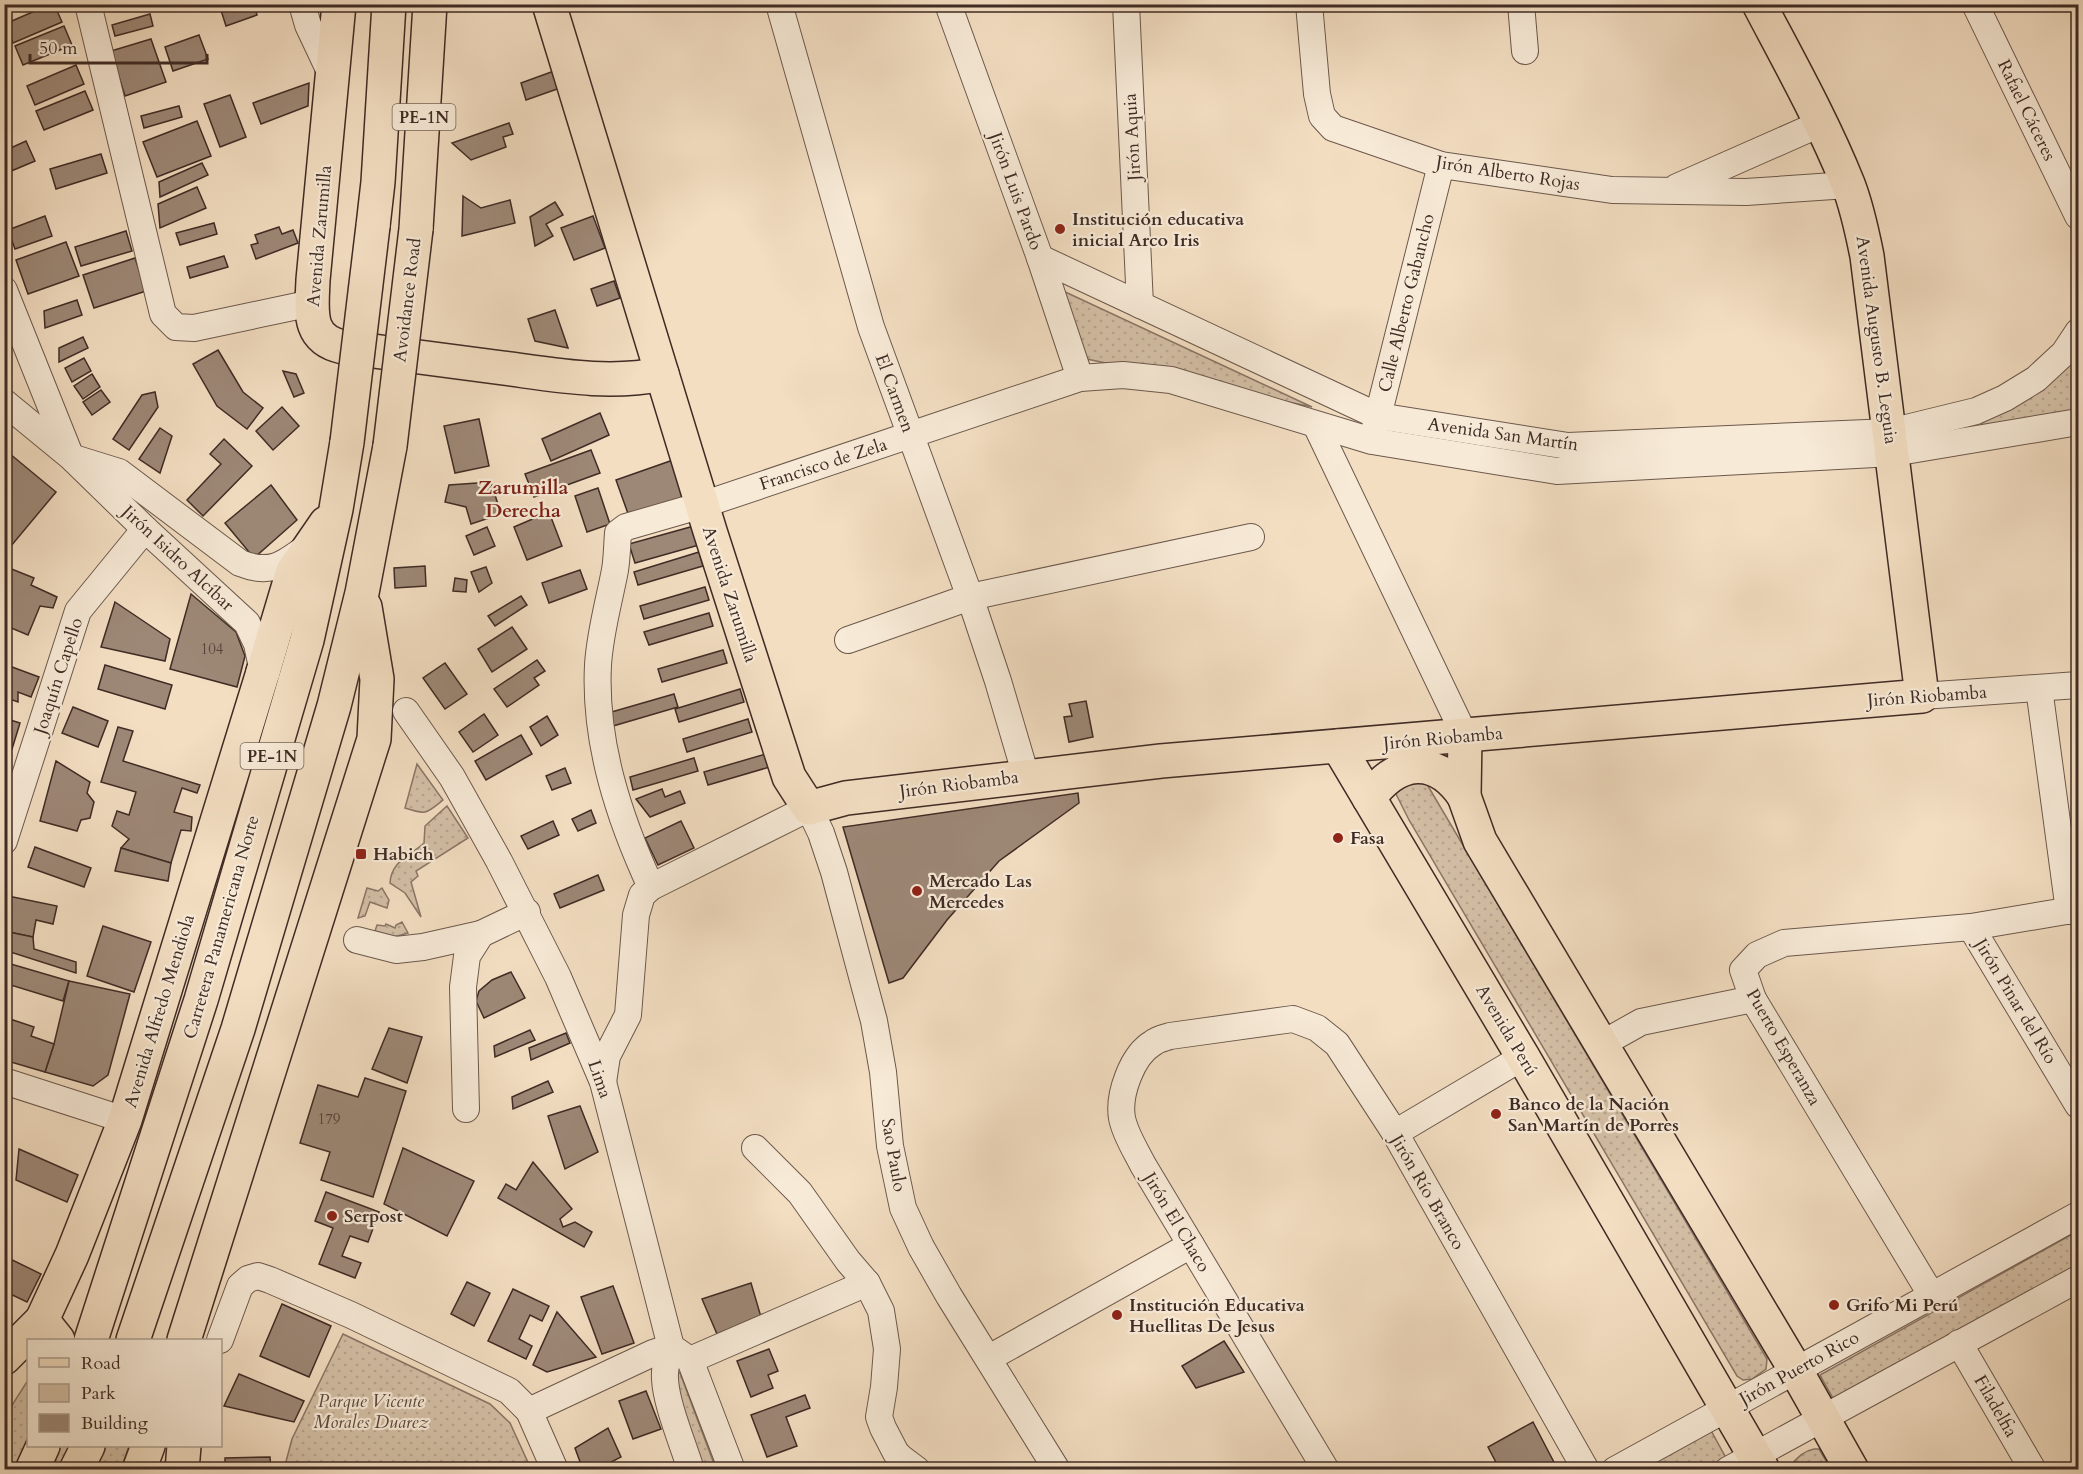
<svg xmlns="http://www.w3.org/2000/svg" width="2083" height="1474" viewBox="0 0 2083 1474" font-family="Cardo,serif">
	<defs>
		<pattern id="green-dots" width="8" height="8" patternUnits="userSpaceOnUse" patternTransform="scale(1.5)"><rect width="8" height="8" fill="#d4c0a7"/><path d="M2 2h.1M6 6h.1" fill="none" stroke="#b7a590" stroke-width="1.8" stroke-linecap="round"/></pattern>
	</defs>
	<rect width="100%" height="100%" fill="#f3dec2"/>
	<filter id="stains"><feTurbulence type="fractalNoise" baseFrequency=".00333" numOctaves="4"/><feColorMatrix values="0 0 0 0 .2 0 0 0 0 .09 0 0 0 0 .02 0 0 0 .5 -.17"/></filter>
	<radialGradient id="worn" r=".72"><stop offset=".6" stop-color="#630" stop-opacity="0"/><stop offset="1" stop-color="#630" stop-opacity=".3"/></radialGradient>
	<!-- green -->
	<g fill="url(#green-dots)" stroke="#8a7666" stroke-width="1.5">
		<path d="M1061,290L1312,407L1087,359Z"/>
		<path d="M2078,354V411L1904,441Z"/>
		<path d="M417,764L443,800C426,814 426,815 405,808Z"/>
		<path d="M1425,781L1767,1359L1766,1369L1752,1379L1743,1380L1737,1376L1409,820L1396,794C1402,781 1412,782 1425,781Z"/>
		<path d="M447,806L468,838L416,871L418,876L411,882L421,917L405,893L390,883C391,861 410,856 424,843L425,826Z"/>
		<path d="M367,888L378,891L382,888L389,900L387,908L370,902L365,916L358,918Z"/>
		<path d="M402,922L408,933L394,937L375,931L377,925L385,926L386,924L395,928L396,925Z"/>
		<path d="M2078,1231V1264L1834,1400L1820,1375Z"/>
		<path d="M343,1334L490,1404L510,1423L531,1469H284L292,1439Z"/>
		<path d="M676,1372L680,1373L716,1469H700L667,1376Z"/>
		<path d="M28,1380V1446H129L121,1469H5L4,1418Z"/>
		<path d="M1708,1425L1726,1458L1704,1469L1629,1470Z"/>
		<path d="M1814,1449H1819L1831,1469H1791L1790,1467C1796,1458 1803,1451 1814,1449Z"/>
	</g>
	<!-- building -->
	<g fill="#9d8877" stroke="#3f2b25" stroke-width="1.5">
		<path d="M51,4H54L62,22L13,43L5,24Z"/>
		<path d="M219,4H254L257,15L226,26Z"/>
		<path d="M150,14L153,26L115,36L112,25Z"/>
		<path d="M64,26L72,45L23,65L15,46Z"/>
		<path d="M199,35L208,59L173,71L165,47Z"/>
		<path d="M151,39L166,82L125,96L111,51Z"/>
		<path d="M76,65L84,84L35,105L27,86Z"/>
		<path d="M554,71L560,88L526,100L521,83Z"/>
		<path d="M309,83L308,106L261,124L253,103Z"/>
		<path d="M85,91L93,110L44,130L36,111Z"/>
		<path d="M230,95L246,137L220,147L204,104Z"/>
		<path d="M179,106L182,117L144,128L141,116Z"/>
		<path d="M197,121L211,156L157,177L143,142Z"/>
		<path d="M509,123L513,134L503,137L506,147L471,160L452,143Z"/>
		<path d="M26,141L35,161L4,174V151Z"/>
		<path d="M101,154L107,173L56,189L50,169Z"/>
		<path d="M202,163L208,175L160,197L159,182Z"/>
		<path d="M197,187L206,208L160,228L158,204Z"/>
		<path d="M463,196L481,208L510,200L515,223L462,236Z"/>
		<path d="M555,202L563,215L546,224L553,236L535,246L530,217Z"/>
		<path d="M45,216L52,236L15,249L8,230Z"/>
		<path d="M593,216L605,248L574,260L561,228Z"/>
		<path d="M214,223L217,234L180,245L176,233Z"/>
		<path d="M279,227L282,234L293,230L298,243L256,259L251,245L258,243L255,235Z"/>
		<path d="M126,231L132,251L81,266L75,247Z"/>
		<path d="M66,242L79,276L28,294L16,260Z"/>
		<path d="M224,256L228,267L190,278L187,267Z"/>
		<path d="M135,258L146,291L94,308L83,275Z"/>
		<path d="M614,281L620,298L597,306L591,289Z"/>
		<path d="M77,300L82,315L45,328L44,311Z"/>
		<path d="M555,310L568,348L535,341L528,319Z"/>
		<path d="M83,337L88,348L59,362V348Z"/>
		<path d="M218,350L243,392L263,408L247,429L217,406L193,364Z"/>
		<path d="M84,358L91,371L72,382L65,368Z"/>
		<path d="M283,371L296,374L304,393L294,397Z"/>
		<path d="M92,374L100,387L83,399L74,386Z"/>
		<path d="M101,390L110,402L92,415L83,402Z"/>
		<path d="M155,392L158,407L129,450L113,439L142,395Z"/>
		<path d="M282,407L299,426L273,450L256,431Z"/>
		<path d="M600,413L609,435L551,461L542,439Z"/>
		<path d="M479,419L489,466L455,473L444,426Z"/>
		<path d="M160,428L172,436L160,473L139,459Z"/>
		<path d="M224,439L252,466L203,516L187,500L221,464L210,454Z"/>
		<path d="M4,449L56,492L11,546L4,541Z"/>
		<path d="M591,450L600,473L534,497L525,474Z"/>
		<path d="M673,460L688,502L631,522L616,480Z"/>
		<path d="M491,482L501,514L471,524L466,507L445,502L449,485Z"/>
		<path d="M271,485L297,520L254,558L225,523Z"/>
		<path d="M598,488L610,524L587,532L575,496Z"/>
		<path d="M549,512L562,546L527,560L514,527Z"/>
		<path d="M694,526L699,545L635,563L629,544Z"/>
		<path d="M487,527L495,546L474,555L466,536Z"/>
		<path d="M699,552L703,566L638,585L634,572Z"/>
		<path d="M4,566L34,578L31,585L57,597L53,608L40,606L28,635L4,625Z"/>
		<path d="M425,566L426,586L395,588L394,568Z"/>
		<path d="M486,567L492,583L479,592L471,572Z"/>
		<path d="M580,570L587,589L549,603L542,583Z"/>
		<path d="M455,578L467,580L466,592L453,591Z"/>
		<path d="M705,587L709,600L644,619L640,606Z"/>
		<path d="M191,594L236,632L245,656L237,687L170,669Z"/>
		<path d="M521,596L527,605L495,626L488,616Z"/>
		<path d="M115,602L170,639L165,661L101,647Z"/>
		<path d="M709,613L713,626L649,645L644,632Z"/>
		<path d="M512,627L527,649L492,672L478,649Z"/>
		<path d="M723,650L727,663L662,682L658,669Z"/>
		<path d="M537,660L545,671L534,678L539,685L507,707L494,689Z"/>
		<path d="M445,663L467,694L445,709L423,678Z"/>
		<path d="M4,664L39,677L31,697L18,692V702L4,697Z"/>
		<path d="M105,665L172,685L165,709L98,689Z"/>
		<path d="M740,689L744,702L679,722L675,709Z"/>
		<path d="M674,694L678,707L613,726L608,713Z"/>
		<path d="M1086,701L1093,737L1069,742L1064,717L1072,716L1069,704Z"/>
		<path d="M73,707L108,721L98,747L62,733Z"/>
		<path d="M484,714L498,735L473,752L459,732Z"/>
		<path d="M547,716L558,735L541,746L530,727Z"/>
		<path d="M4,718L20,723L12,749L4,747Z"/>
		<path d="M748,719L752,732L687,752L683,739Z"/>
		<path d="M118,727L133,731L123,761L200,785L197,793L182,788L174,812L192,817L191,831L181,830L171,863L121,848L129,839L112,826L117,811L129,815L136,792L101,782Z"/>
		<path d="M521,735L532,754L486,780L475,761Z"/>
		<path d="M769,753L773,766L708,785L704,772Z"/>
		<path d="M694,758L698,771L633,790L630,777Z"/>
		<path d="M56,761L90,782L87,793L94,802L90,818L81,820L77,831L40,821Z"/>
		<path d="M565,768L571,783L552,790L546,776Z"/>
		<path d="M662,789L665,797L680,791L685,803L650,817L636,799Z"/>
		<path d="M1078,793L1079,803L999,861L947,920L903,978L889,983L843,827Z"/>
		<path d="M591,810L596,823L578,831L572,819Z"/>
		<path d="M553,821L559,835L528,849L521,836Z"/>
		<path d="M681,821L694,848L658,865L645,838Z"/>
		<path d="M35,847L91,868L84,887L28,867Z"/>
		<path d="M121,848L171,863L168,881L115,871Z"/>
		<path d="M598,875L604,890L560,908L554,894Z"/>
		<path d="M8,896L57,906L53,924L36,920L33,937L4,931V915Z"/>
		<path d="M103,926L151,942L134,992L87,976Z"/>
		<path d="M4,931L33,937L34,949L76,962V973L4,950Z"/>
		<path d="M4,962L69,981L63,1001L4,983Z"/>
		<path d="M511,972L525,998L484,1018L476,1001L479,991L492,980Z"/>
		<path d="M69,981L130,994L108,1075L93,1086L45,1072L54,1044Z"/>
		<path d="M4,1017L34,1027L31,1036L54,1044L45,1072L4,1060Z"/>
		<path d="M389,1028L422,1037L407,1083L372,1069Z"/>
		<path d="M530,1030L535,1040L495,1057L494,1046Z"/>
		<path d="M566,1033L570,1043L531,1060L529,1048Z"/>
		<path d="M365,1078L406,1091L373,1197L321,1180L330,1152L300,1143L318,1085L358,1097Z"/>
		<path d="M548,1081L553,1092L513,1109L512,1097Z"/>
		<path d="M580,1106L598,1152L565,1169L548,1116Z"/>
		<path d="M403,1148L474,1181L447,1236L384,1204Z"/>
		<path d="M19,1149L78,1175L67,1202L16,1180Z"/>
		<path d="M533,1162L572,1209L560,1219L563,1227L575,1222L592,1232L584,1247L498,1198L506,1184L516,1190Z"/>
		<path d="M326,1192L379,1212L368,1242L350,1236L342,1256L361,1263L355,1278L319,1264L333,1228L315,1221Z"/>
		<path d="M4,1256L41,1274L27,1302L4,1291Z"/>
		<path d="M467,1282L490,1293L474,1326L451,1314Z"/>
		<path d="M751,1283L761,1317L717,1334L702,1299Z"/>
		<path d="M613,1286L634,1343L602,1354L581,1297Z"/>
		<path d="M513,1289L549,1306L542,1321L530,1315L519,1339L532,1346L526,1359L488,1341Z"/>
		<path d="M282,1304L331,1326L309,1377L260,1356Z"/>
		<path d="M557,1312L596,1357L547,1372L533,1365Z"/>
		<path d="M1224,1341L1244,1372L1196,1388L1182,1366Z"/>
		<path d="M769,1349L778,1371L768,1375L773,1388L751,1397L737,1361Z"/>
		<path d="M239,1374L304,1401L294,1422L224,1406Z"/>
		<path d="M646,1391L661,1429L633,1439L619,1401Z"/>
		<path d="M805,1395L810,1408L786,1417L797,1446L767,1457L751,1415Z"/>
		<path d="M1533,1422L1557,1468L1554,1470H1500L1488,1447Z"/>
		<path d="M608,1428L621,1457L596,1470H583L575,1448Z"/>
		<path d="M270,1457L271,1470H225V1458Z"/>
	</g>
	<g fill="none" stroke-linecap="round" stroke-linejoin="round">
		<defs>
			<g id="minor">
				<path d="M88,4L163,314L176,327L194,328L312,303"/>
				<path d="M302,4L308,25L333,78"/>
				<path d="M779,4L871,327L970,597L998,681L1026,776"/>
				<path d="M948,4L1040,258L1080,378"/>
				<path d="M1126,4L1140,305"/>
				<path d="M1309,4L1317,94L1322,116L1333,128L1441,165L1612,190L1746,192L1848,185"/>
				<path d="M1521,4L1525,51"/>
				<path d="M1975,4L2078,216"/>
				<path d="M1677,187L1822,123"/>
				<path d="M1040,258L1378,416L1568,446L1890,432L1976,411L2005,398L2036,379L2064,353L2078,332"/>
				<path d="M4,290L70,455"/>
				<path d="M4,402L71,457L145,529L247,623L257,644L263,672"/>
				<path d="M1316,425L1465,736"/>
				<path d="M1374,432L1441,165"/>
				<path d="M77,459L119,472L240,563C270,575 283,565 307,547"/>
				<path d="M848,640L970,597L1251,537"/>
				<path d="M2039,688L2069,911"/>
				<path d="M1922,696L2078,685"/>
				<path d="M406,711L452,777L499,861L558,977L603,1082L671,1347L690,1360L732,1470"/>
				<path d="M4,841L78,611L145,529"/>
				<path d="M651,887C619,818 594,742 598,665C600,632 609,602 615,570C617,558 617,545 618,533L626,527L702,505L1080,378L1123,375L1171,380L1372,441L1557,471L1893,453L2078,422"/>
				<path d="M1971,927L2078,1105"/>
				<path d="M357,940L396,950L423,947L481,934"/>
				<path d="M1600,1045L1641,1022L1753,999"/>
				<path d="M4,1081L125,1120"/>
				<path d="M603,1082L607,1056L628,1015L636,915L642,895L651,887L809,808L821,833L834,872L874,1021L883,1072L890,1146L903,1208L921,1247L949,1296L1057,1470"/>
				<path d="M466,1109L463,987L467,956L481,934L527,912"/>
				<path d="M1395,1133L1523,1057"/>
				<path d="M755,1148L800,1193L848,1261L867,1283L881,1311L887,1349L884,1387L879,1417L883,1428L896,1453L901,1458L917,1470"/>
				<path d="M1932,1296L1753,999L1743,970L1757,955L1784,943L1971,927L2078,909"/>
				<path d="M220,1340L240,1286L248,1279L258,1276L270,1280L351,1315L509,1391L529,1411L555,1470"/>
				<path d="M1959,1343L2033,1470"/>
				<path d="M671,1347C668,1357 664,1367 665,1379C666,1404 683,1444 691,1470"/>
				<path d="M989,1358L1191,1245"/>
				<path d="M690,1360L867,1283"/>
				<path d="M529,1411L653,1353L671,1347"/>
				<path d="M1326,1470L1143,1165C1136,1151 1125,1134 1122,1118C1118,1095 1132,1055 1153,1043C1158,1039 1164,1038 1170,1036L1293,1019L1317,1028L1337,1044L1395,1133L1586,1470"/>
				<path d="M1615,1470L2078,1215"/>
				<path d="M1728,1470L2078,1279"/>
			</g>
			<g id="major">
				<path d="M339,4L313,280C312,310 306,339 343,347C396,354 449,361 503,368C556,375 608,385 662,374"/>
				<path d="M549,4L710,531L789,777L809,808L846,798L1161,761L1922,696L1867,256C1862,231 1857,207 1848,184C1823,122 1790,63 1759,4"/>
				<path d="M1465,736L1464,796L1480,841L1795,1369L1852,1470"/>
				<path d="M1338,746L1523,1057L1763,1470"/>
				<path d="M1369,798C1398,759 1435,754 1464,796"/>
				<path d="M29,1340L42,1320L72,1255L125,1120L263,672"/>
				<path d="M4,1358L42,1320L58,1340"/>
				<path d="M139,1470L148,1446"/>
				<path d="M182,1470L184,1446"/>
			</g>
			<g id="highway">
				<path d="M373,226L378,182L389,4"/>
				<path d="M416,229L430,4"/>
				<path d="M263,672L293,571L326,523"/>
				<path d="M91,1340L201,1000L307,640L336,509L347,442"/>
				<path d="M133,1340L238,1029L334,706L362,593L390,446"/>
				<path d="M184,1340L374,739L377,679L365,607"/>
				<path d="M32,1470L43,1446"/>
				<path d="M76,1470L88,1446"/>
			</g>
		</defs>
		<!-- minor casing -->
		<use href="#minor" stroke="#6c584c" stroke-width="28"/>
		<!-- major casing -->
		<use href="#major" stroke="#3f2b25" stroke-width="36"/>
		<!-- highway casing -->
		<use href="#highway" stroke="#3f2b25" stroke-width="36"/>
		<!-- minor -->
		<use href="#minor" stroke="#f7ead7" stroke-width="26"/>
		<!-- major -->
		<use href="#major" stroke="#f3dec2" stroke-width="33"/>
		<!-- highway -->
		<use href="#highway" stroke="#f3dec2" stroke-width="33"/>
		<defs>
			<g id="highway-bridge">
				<path d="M347,442L373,226"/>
				<path d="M390,446L416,229"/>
			</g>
		</defs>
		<!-- highway-bridge casing -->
		<use href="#highway-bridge" stroke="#3f2b25" stroke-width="36" stroke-linecap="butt"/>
		<!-- highway-bridge -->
		<use href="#highway-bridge" stroke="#f3dec2" stroke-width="33"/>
	</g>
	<!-- markers -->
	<g fill="#8f2418" stroke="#f7ead7" stroke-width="2">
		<circle cx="1060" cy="229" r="6"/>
		<circle cx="1338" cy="838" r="6"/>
		<rect x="355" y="848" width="12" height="12" rx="3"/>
		<circle cx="917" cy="891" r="6"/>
		<circle cx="1496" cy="1114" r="6"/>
		<circle cx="332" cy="1216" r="6"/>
		<circle cx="1834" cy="1305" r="6"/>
		<circle cx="1117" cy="1315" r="6"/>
	</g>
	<g text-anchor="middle" stroke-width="4.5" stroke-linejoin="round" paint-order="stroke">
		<!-- number labels -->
		<g font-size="15" fill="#56423a">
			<text x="212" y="654">104</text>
			<text x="329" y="1124">179</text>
		</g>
		<!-- shield labels -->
		<g fill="#f7ead7" stroke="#76645a" stroke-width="1.5">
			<rect x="392.5" y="104" width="63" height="26" rx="4.5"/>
			<rect x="240.5" y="743" width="63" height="26" rx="4.5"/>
		</g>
		<g font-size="16" font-weight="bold" fill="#3f2b25">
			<text x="424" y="123">PE-1N</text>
			<text x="272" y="762">PE-1N</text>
		</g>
		<!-- street labels -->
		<g font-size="18" fill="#3f2b25" stroke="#f7ead7">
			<text transform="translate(2027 110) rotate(64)" y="6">Rafael Cáceres</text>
			<text transform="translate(1132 137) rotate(-93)" y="6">Jirón Aquia</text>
			<text transform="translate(1508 173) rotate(9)" y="6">Jirón Alberto Rojas</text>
			<text transform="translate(1016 191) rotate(70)" y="6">Jirón Luis Pardo</text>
			<text transform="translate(319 236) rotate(-85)" y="6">Avenida Zarumilla</text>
			<text transform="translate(407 300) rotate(-83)" y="6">Avoidance Road</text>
			<text transform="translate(1406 303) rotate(-76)" y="6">Calle Alberto Gabancho</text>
			<text transform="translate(1877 340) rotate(82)" y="6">Avenida Augusto B. Leguia</text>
			<text transform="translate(895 393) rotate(70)" y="6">El Carmen</text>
			<text transform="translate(1503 434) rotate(8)" y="6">Avenida San Martín</text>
			<text transform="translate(823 464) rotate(-18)" y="6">Francisco de Zela</text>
			<text transform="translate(178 558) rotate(43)" y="6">Jirón Isidro Alcíbar</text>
			<text transform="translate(730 594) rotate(72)" y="6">Avenida Zarumilla</text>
			<text transform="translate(58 676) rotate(-72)" y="6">Joaquín Capello</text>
			<text transform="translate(1927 696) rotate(-4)" y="6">Jirón Riobamba</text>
			<text transform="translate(1443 738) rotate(-5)" y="6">Jirón Riobamba</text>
			<text transform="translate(959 784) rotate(-7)" y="6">Jirón Riobamba</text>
			<text transform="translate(221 927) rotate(-74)" y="6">Carretera Panamericana Norte</text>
			<text transform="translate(2016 1001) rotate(59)" y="6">Jirón Pinar del Río</text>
			<text transform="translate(159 1011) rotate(-73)" y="6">Avenida Alfredo Mendiola</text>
			<text transform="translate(1507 1030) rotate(59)" y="6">Avenida Perú</text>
			<text transform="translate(1784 1047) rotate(60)" y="6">Puerto Esperanza</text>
			<text transform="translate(600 1079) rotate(71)" y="6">Lima</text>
			<text transform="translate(894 1155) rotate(80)" y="6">Sao Paulo</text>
			<text transform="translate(1428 1192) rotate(60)" y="6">Jirón Río Branco</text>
			<text transform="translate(1177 1222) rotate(59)" y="6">Jirón El Chaco</text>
			<text transform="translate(1799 1368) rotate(-29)" y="6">Jirón Puerto Rico</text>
			<text transform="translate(1996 1406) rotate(60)" y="6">Filadelfia</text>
		</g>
		<!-- poi labels -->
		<g font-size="18" font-weight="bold" fill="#3f2b25" stroke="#f7ead7" text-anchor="start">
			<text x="1072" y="225">Institución educativa<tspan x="1072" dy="21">inicial Arco Iris</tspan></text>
			<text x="1350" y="844">Fasa</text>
			<text x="373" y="860">Habich</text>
			<text x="929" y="887">Mercado Las<tspan x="929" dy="21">Mercedes</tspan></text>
			<text x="1508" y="1110">Banco de la Nación<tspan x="1508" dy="21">San Martín de Porres</tspan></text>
			<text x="344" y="1222">Serpost</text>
			<text x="1129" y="1311">Institución Educativa<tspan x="1129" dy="21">Huellitas De Jesus</tspan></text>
			<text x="1846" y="1311">Grifo Mi Perú</text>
		</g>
		<!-- park labels -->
		<g font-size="18" font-style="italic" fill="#5d493f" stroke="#f7ead7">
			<text x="371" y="1407">Parque Vicente<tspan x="371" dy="21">Morales Duarez</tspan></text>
		</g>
		<!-- neighbourhood labels -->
		<g font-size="20" font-weight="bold" fill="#7a1f14" stroke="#f7ead7">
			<text x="523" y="494">Zarumilla<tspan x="523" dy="23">Derecha</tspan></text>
		</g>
	</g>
	<!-- margin -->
	<rect width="2083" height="1474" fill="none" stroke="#f3dec2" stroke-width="24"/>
	<rect x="6" y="6" width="2071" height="1462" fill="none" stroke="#3f2b25" stroke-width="3"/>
	<rect x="12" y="12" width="2059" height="1450" fill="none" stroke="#3f2b25" stroke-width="1.5"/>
	<!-- legend -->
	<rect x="27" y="1339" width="195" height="108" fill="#f7ead7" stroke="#ad9e90" stroke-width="1.5"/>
	<rect x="39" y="1358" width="30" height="9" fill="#f3dec2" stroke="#ad9e90" stroke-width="1.5"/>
	<text x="81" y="1369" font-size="18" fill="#3f2b25">Road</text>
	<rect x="39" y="1384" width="30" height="18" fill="#d4c0a7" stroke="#ad9e90" stroke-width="1.5"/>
	<text x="81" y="1399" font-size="18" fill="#3f2b25">Park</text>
	<rect x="39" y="1414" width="30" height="18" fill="#9d8877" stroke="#ad9e90" stroke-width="1.5"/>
	<text x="81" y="1429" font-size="18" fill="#3f2b25">Building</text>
	<!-- scale -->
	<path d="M30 54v9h177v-9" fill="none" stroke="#3f2b25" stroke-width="3"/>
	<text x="39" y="54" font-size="18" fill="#3f2b25" stroke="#f7ead7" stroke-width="4.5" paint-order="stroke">50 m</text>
	<rect width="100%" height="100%" filter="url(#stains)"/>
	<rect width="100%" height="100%" fill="url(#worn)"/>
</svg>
